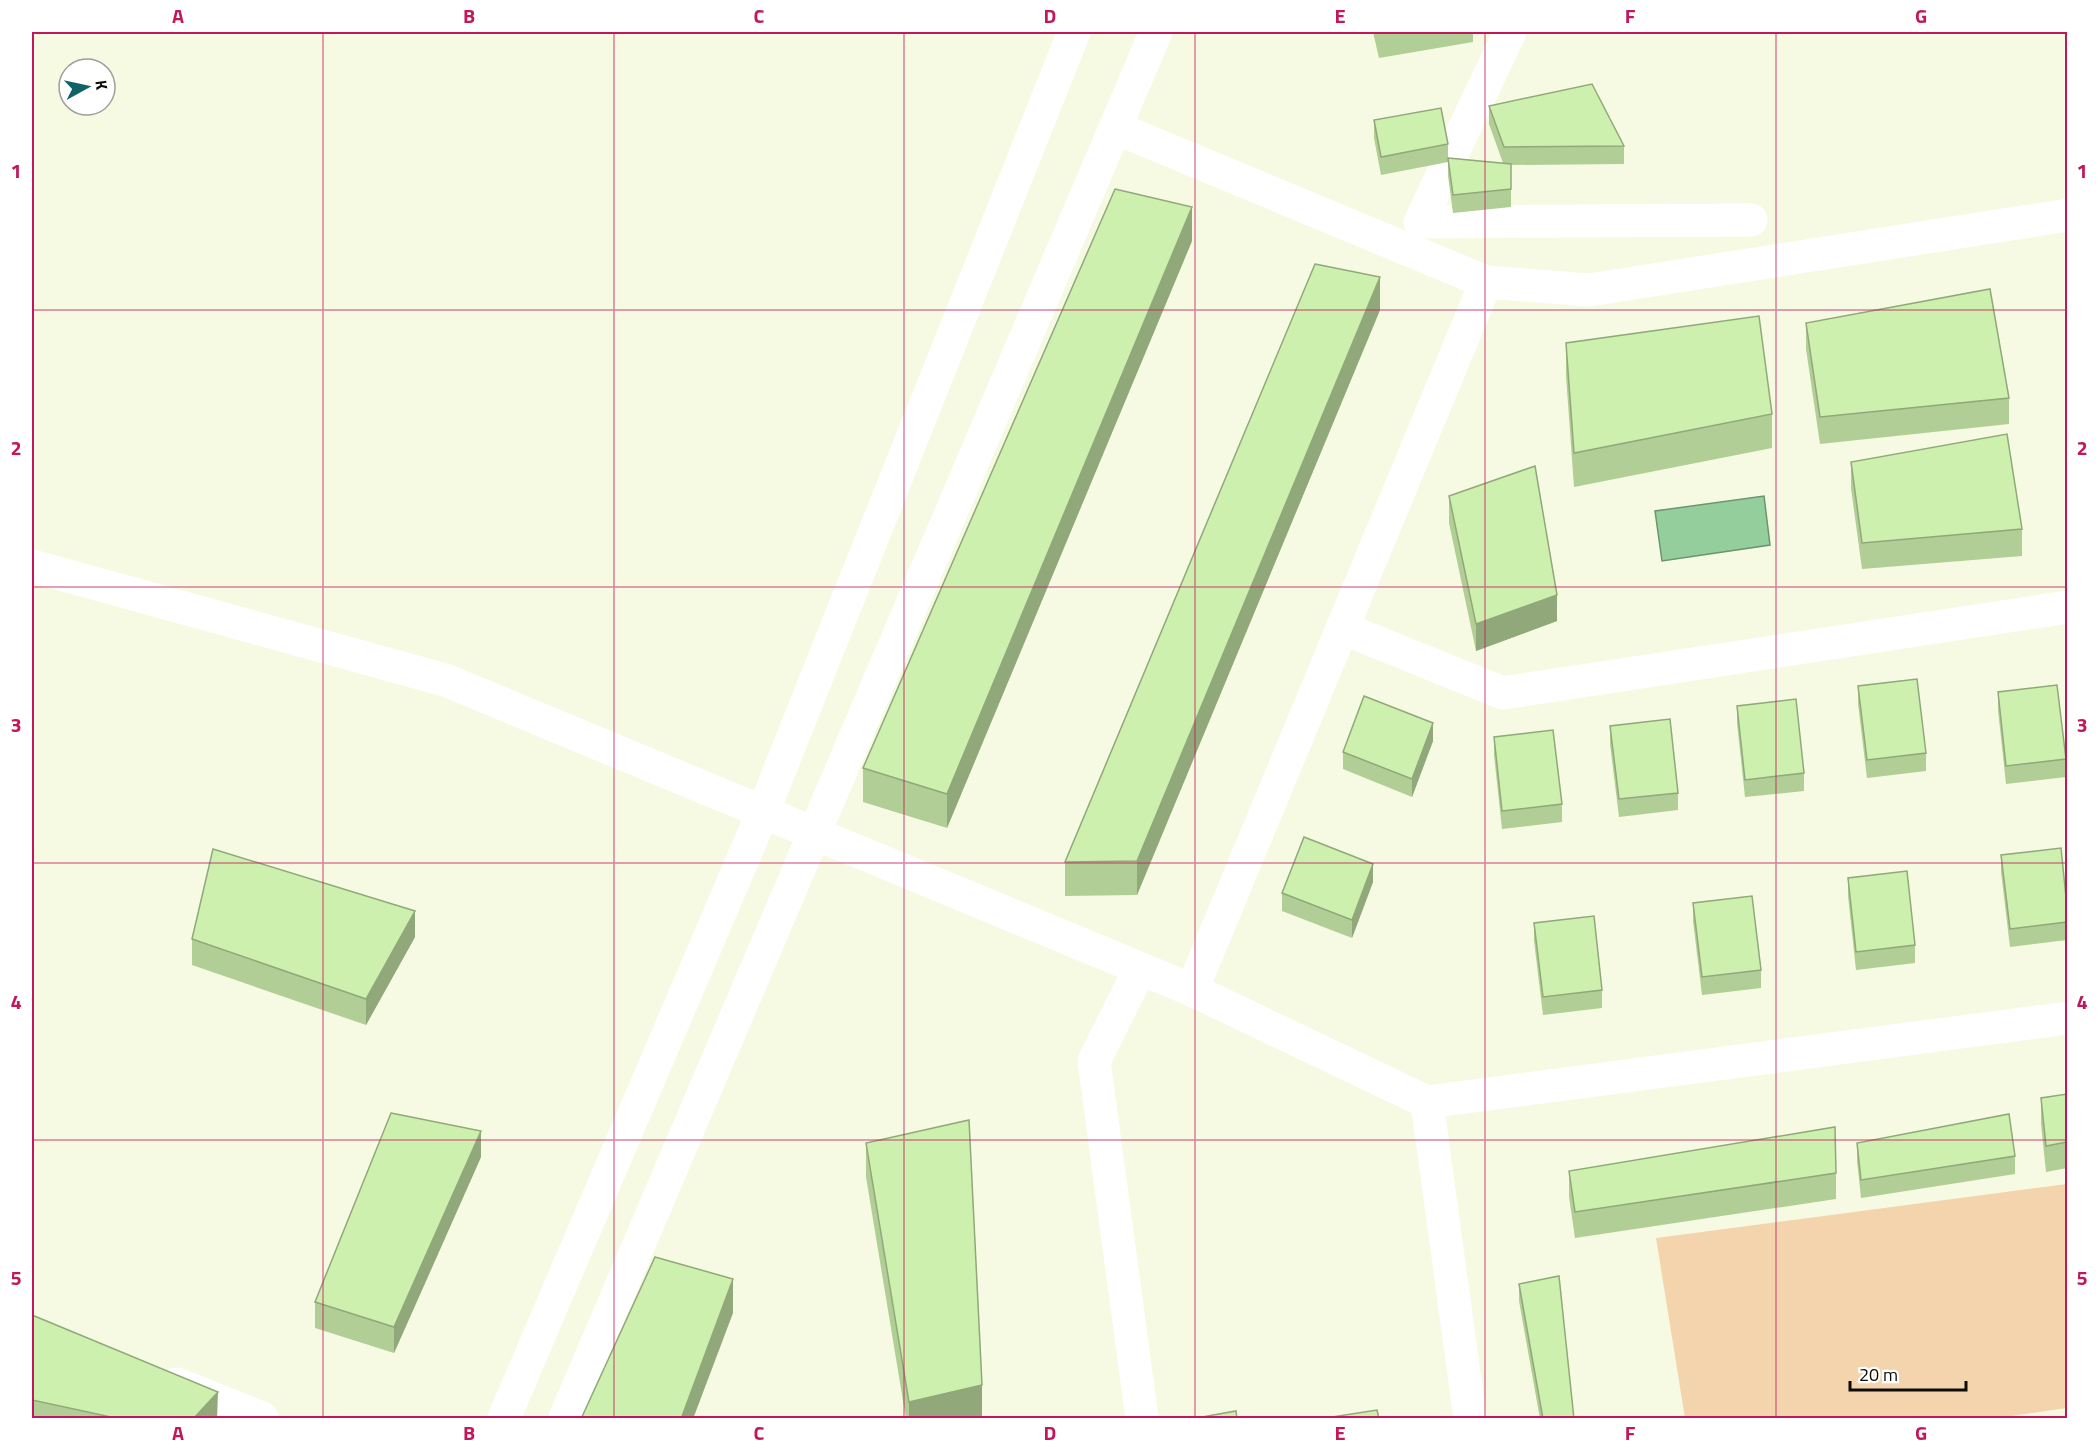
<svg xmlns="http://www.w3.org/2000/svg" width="2099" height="1450" viewBox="0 0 2099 1450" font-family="'Titillium Web',sans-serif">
	<rect width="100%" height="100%" fill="#f7fae2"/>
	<!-- green -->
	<path fill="#f3d4ac" d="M2067,1184V1408L1997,1418H1685L1656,1238Z"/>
	<!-- water -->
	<path fill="#93ce9c" stroke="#6b946f" stroke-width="1.5" d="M1764,496L1770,545L1662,561L1655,511Z"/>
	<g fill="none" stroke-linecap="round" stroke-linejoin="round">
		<!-- minor -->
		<g stroke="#fff" stroke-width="33">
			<path d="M1510,32L1420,222L1751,220"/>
			<path d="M1116,128L1486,282L1589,290L2068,215"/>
			<path d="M32,566L445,680L1192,990L1427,1102L2068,1018"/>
			<path d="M1342,628L1503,693L2068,607"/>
			<path d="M1140,969L1094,1061L1142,1418"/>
			<path d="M1192,990L1486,282"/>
			<path d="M1427,1102L1470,1418"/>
			<path d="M177,1384L262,1418"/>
			<path d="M504,1418L763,812L1074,32"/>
			<path d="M565,1418L1156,32"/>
		</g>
	</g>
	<!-- wall -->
	<g fill="#b1ce96">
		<path d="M1373,32H1473V42L1379,58Z"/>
		<path d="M1489,106L1624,146V164L1511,165V207L1453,213L1448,176V158L1503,163L1489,124Z"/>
		<path d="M1374,120L1448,144V162L1381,175L1374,138Z"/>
		<path d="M1192,241L947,828L863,802V768Z"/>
		<path d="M1380,310L1137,895L1065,896V862Z"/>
		<path d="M1806,323L2009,398V424L1820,444L1806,349Z"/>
		<path d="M1566,343L1772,414V448L1574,487L1566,376Z"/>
		<path d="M1851,462L2022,529V556L1862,569L1851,488Z"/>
		<path d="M1449,496L1557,621L1476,651L1449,523Z"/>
		<path d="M1858,686L1926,753V771L1867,778L1858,704Z"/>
		<path d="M1998,692L2066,759V777L2006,784L1998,710Z"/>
		<path d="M1737,706L1804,773V791L1745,797L1737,723Z"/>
		<path d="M1610,726L1678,793V810L1619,817L1610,744Z"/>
		<path d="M1494,737L1562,804V822L1502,829L1494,755Z"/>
		<path d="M1433,741L1412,797L1343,769V752Z"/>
		<path d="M2001,855L2067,907V940L2010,947L2001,872Z"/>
		<path d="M1848,878L1915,945V963L1856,970L1848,896Z"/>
		<path d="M1373,882L1352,938L1282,911V893Z"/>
		<path d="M1693,903L1761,970V988L1702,995L1693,921Z"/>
		<path d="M1534,923L1602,990V1008L1543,1015L1534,941Z"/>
		<path d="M415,937L366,1025L192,965V939Z"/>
		<path d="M2067,1094V1168L2046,1172L2041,1124V1098Z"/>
		<path d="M866,1143L982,1418L906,1419L866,1177Z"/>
		<path d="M1857,1143L2015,1156V1174L1861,1198L1857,1161Z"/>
		<path d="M481,1157L394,1353L315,1328V1302Z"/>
		<path d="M1569,1171L1836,1173V1199L1575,1238L1569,1197Z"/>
		<path d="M1519,1284L1574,1419H1540L1519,1301Z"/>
		<path d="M32,1315L218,1418L32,1419Z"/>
	</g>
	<!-- shaded-wall -->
	<g fill="#90a87a">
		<path d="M1192,207V241L947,828V794Z"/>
		<path d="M1380,277V310L1137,895V861Z"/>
		<path d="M1557,595V621L1476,651V624Z"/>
		<path d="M1433,723V741L1412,797V779Z"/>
		<path d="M1373,864V882L1352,938V920Z"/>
		<path d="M415,911V937L366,1025V999Z"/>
		<path d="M481,1131V1157L394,1353V1327Z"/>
		<path d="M733,1279V1313L693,1419H681Z"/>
		<path d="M982,1385V1419H909V1402Z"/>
		<path d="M218,1392L217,1419H193Z"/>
	</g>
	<!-- building -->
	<g fill="#cef0ae" stroke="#90a87a" stroke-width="1.5">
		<path d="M1592,84L1624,146L1504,147L1489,106Z"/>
		<path d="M1441,108L1448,144L1381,157L1374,120Z"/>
		<path d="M1448,158L1511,164V189L1453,195Z"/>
		<path d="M1115,189L1192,207L947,794L863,768Z"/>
		<path d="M1315,264L1380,277L1137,861L1065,862Z"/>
		<path d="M1990,289L2009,398L1820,417L1806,323Z"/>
		<path d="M1759,316L1772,414L1574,453L1566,343Z"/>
		<path d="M2007,434L2022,529L1862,543L1851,462Z"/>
		<path d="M1535,466L1557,595L1476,624L1449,496Z"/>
		<path d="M1917,679L1926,753L1867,760L1858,686Z"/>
		<path d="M2057,685L2066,759L2006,766L1998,692Z"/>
		<path d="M1364,696L1433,723L1412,779L1343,752Z"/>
		<path d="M1796,699L1804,773L1745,780L1737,706Z"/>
		<path d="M1670,719L1678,793L1619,799L1610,726Z"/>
		<path d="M1553,730L1562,804L1502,811L1494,737Z"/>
		<path d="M1304,837L1373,864L1352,920L1282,893Z"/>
		<path d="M2061,848L2067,907V922L2010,929L2001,855Z"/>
		<path d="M213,849L415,911L366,999L192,939Z"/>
		<path d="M1907,871L1915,945L1856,952L1848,878Z"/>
		<path d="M1752,896L1761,970L1702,977L1693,903Z"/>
		<path d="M1594,916L1602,990L1543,997L1534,923Z"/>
		<path d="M2067,1094V1142L2046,1146L2041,1098Z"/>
		<path d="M391,1113L481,1131L394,1327L315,1302Z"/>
		<path d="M2009,1114L2015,1156L1861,1180L1857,1143Z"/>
		<path d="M969,1120L982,1385L909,1402L866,1143Z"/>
		<path d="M1835,1127L1836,1173L1575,1212L1569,1171Z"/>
		<path d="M655,1257L733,1279L681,1419H581Z"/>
		<path d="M1559,1276L1574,1419H1543L1519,1284Z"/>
		<path d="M32,1315L218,1392L193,1419H120L32,1400Z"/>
		<path d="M1377,1410L1379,1419H1319Z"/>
		<path d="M1236,1411L1237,1419H1191Z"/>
	</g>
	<!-- grid -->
	<path fill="none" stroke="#c2185b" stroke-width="1.5" stroke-opacity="0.55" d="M323,32V1418M614,32V1418M904,32V1418M1195,32V1418M1485,32V1418M1776,32V1418M32,310H2068M32,587H2068M32,863H2068M32,1140H2068"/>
	<!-- border -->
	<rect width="2099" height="1450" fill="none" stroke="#ffffff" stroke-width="66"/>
	<!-- north arrow -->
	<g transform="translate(87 87) rotate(82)"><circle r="28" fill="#ffffff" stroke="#9e9e9b" stroke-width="1.5"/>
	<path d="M0-4.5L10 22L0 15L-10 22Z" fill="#106168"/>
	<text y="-9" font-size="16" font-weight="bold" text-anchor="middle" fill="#0d0d06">K</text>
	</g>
	<!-- scale -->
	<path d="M1850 1381v9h116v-9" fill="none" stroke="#0d0d06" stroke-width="3"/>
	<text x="1859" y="1381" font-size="18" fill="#0d0d06" stroke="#ffffff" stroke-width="4.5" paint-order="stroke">20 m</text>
	<rect x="33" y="33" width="2033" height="1384" fill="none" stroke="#c2185b" stroke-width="2"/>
	<g font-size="20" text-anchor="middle" font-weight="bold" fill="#c2185b">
		<text x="178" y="23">A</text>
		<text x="469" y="23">B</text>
		<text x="759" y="23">C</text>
		<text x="1050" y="23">D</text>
		<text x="1340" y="23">E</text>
		<text x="1630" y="23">F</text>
		<text x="1921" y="23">G</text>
		<text x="16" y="178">1</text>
		<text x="2082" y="178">1</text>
		<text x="16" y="455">2</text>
		<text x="2082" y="455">2</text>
		<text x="16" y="732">3</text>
		<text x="2082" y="732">3</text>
		<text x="16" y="1009">4</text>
		<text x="2082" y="1009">4</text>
		<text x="16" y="1285">5</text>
		<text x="2082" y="1285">5</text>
		<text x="178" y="1440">A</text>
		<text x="469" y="1440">B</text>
		<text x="759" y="1440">C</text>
		<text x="1050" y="1440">D</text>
		<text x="1340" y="1440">E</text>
		<text x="1630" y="1440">F</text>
		<text x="1921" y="1440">G</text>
	</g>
</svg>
